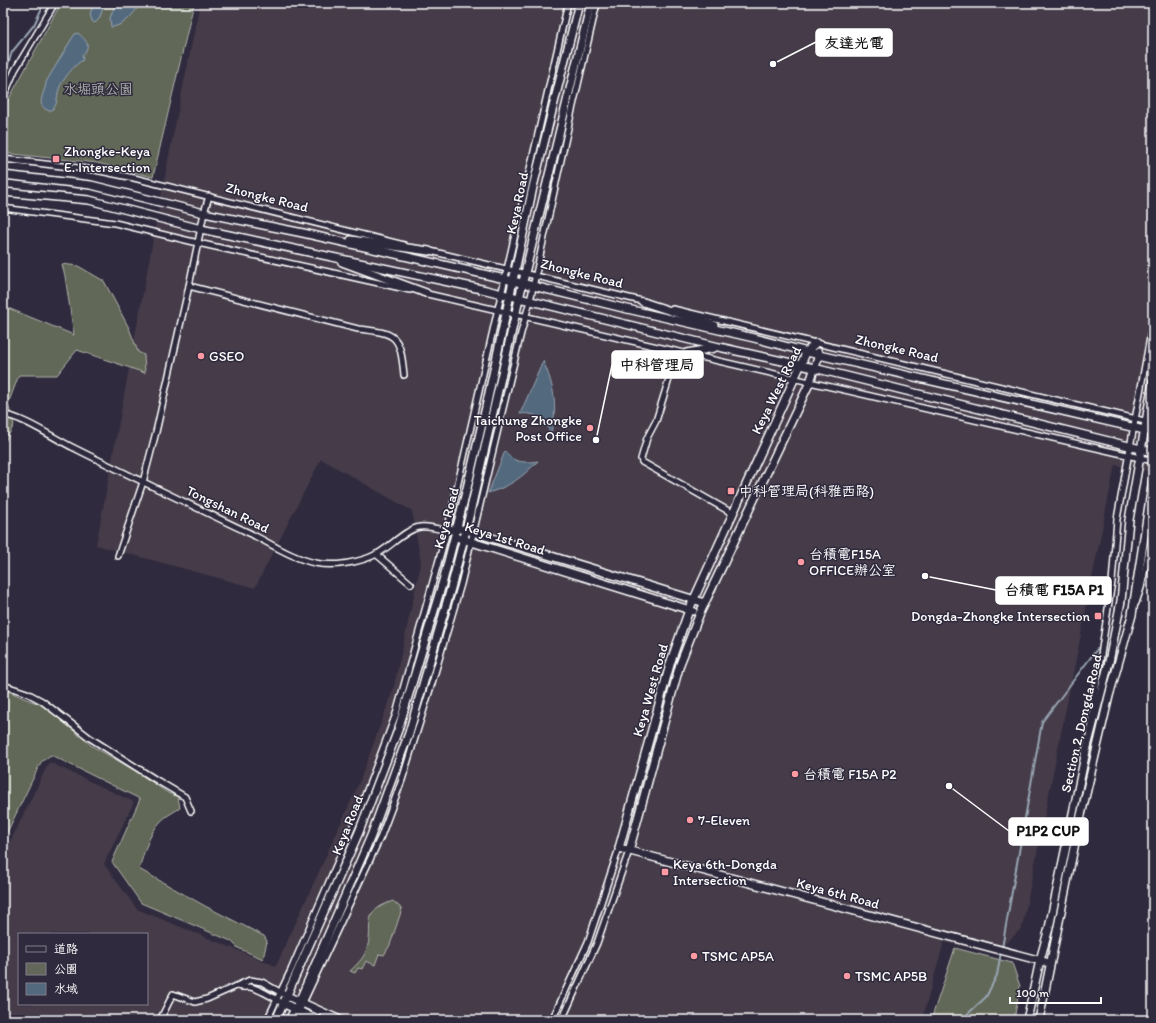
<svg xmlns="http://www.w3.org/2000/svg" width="1156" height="1023" viewBox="0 0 1156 1023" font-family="Itim,'LXGW WenKai TC',sans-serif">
	<rect width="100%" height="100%" fill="#2f2a3d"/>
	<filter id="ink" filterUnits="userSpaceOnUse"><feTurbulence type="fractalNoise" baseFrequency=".025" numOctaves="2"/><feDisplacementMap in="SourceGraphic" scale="8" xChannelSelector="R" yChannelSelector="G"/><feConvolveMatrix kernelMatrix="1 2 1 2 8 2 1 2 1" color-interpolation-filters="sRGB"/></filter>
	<g filter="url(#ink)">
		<!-- built -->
		<path fill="#443a49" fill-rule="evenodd" d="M200,3H1153V472L1115,465L1022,928L995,954L944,942L922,1020H3V856L49,762L134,802L104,864L137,909L276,966L359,783L393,690L421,563L412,511L321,459L255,588L96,545L166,170ZM19,934H147V1004H19Z"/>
		<!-- green -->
		<g fill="#626759" stroke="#b0b3ac">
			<path d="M61,3H194L153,177L97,163L3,153V116L5,106Z"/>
			<path d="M62,264L78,266L104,281L129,328L138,352L144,355L145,373L77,350L57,375H19L8,404L14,425L3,445V306L74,335L65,276Z"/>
			<path d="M3,689L31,701L43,705L92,746L134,770L168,793L178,797L180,808C176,811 171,813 167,816C150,828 145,850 139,869L205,906L264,936L267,941L263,959L238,948L231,941L141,903L112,862L140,799L51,755L41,762L3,841Z"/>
			<path d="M393,901L402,909L390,945L384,955L379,954L375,965L366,961L362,969L358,968L355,973L350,971C356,965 363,959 366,951C376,927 357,913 393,901Z"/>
			<path d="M955,948L1012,963L1020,986L1014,1020H931Z"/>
		</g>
		<!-- water -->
		<g fill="#53697e" stroke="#98a5b2">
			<path d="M94,3H105L99,19L95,23L92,21L90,14Z"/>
			<path d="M116,3H141C133,14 125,26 111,27L110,18Z"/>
			<path d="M78,33C88,42 91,45 82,56L83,60C75,64 62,80 59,89C56,97 59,106 50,111C33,106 46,92 46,82L71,40L75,34Z"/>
			<path d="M543,361C554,385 559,409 550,435C548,419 535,412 520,414Z"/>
			<path d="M505,451C513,463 524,463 538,461C521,478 511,486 488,493Z"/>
		</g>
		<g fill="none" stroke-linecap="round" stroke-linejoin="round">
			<!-- stream -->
			<g stroke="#98a5b2" stroke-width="2">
				<path d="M3,79L12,52L34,25L41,10V3"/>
				<path d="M1002,948L1042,722L1097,649"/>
				<path d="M961,1020L986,997L997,975L1001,952"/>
			</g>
			<defs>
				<g id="street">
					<path d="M3,98L15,70L55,3"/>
					<path d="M3,159L95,170L134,178L404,245"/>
					<path d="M3,208L115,223L198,243L410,290"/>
					<path d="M426,250L646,302"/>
					<path d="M189,286L358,329C397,333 400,335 404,375"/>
					<path d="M423,293L1153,461"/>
					<path d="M673,309L1153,423"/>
					<path d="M687,353L674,363L656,421L647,438L641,459L642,462L732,513"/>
					<path d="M3,415C20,415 57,440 74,448C130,476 187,503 243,530C265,540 291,558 315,563C333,567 359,563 377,554C390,547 406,529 420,527C429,526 439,529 447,531"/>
					<path d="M376,554L411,584"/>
					<path d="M118,556L143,482L156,432L189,286L204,213L209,196"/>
					<path d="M1136,603L1141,588L1153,531"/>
					<path d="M3,685L27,693L42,701L90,738L158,781L185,797L191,811"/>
					<path d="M1091,721L1112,582L1117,519L1153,321"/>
					<path d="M238,986C242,988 246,987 250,987C257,988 273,997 279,1001"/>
					<path d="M160,1020L173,994L195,1002L207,999L250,980L262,982L287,996"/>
					<path d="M267,1020L291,970L356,819L396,714L447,531L568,3"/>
					<path d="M295,1020L381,836L402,780L432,683L461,584L521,333L530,301L570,119L597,3"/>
					<path d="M552,1020L588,942L619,848"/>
					<path d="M562,1020L597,943L629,851"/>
				</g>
				<g id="secondary">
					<path d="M3,175L91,185L204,213L303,233L505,279L623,308L754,338L819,355L1153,432"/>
					<path d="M3,192L89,200L201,229L486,290L719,347L814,368L1153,452"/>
					<path d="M351,240L429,251"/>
					<path d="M342,262L426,293"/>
					<path d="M643,302L714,325"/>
					<path d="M816,343L807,351L689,610L671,661L619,848L1049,963"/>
					<path d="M687,353L714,348"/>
					<path d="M447,531L456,528L466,530L705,603"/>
					<path d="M459,538L693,611"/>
					<path d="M629,851L680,664L700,613L810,382L819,355L818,352"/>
					<path d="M287,996L340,1020"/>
					<path d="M283,1003L317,1020"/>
					<path d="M276,1020L359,832L398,730L443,581L467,488L486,407L533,187L579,3"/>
					<path d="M289,1020L299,1002L371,836L409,733L451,588L466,530L525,273L591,3"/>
					<path d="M1027,1020L1040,960L1049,928L1086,751L1109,662L1121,601L1129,520L1153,381"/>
					<path d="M1039,1020L1078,828L1109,696L1132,615L1153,479"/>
				</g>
			</defs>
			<!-- street casing -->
			<use href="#street" stroke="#fff" stroke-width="8"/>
			<!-- secondary casing -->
			<use href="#secondary" stroke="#fff" stroke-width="10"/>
			<!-- street -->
			<use href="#street" stroke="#2f2a3d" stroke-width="5"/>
			<!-- secondary -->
			<use href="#secondary" stroke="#2f2a3d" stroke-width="7"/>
		</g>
	</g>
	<!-- markers -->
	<g fill="#ff9aa2" stroke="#2f2a3d" stroke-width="1.5">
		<rect x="52" y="155" width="8" height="8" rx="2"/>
		<circle cx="201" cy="356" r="4"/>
		<circle cx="590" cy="428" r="4"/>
		<rect x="727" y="487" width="8" height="8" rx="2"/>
		<circle cx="801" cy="562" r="4"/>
		<rect x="1094" y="612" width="8" height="8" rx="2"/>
		<circle cx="795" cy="774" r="4"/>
		<circle cx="690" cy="820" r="4"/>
		<rect x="661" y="868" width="8" height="8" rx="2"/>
		<circle cx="694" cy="956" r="4"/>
		<circle cx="847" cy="976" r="4"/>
	</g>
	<g text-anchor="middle" stroke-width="3" stroke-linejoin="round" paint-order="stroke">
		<!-- park labels -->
		<g font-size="14" fill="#b0b3ac" stroke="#2f2a3d">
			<text x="98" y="94">水堀頭公園</text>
		</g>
		<!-- poi labels -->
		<g font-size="14" fill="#fff" stroke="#2f2a3d" text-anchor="start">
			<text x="64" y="156">Zhongke-Keya<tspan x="64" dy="16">E. Intersection</tspan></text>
			<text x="209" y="361">GSEO</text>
			<text x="582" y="425" text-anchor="end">Taichung Zhongke<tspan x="582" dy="16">Post Office</tspan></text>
			<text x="739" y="496">中科管理局(科雅西路)</text>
			<text x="809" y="559">台積電F15A<tspan x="809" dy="16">OFFICE辦公室</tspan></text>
			<text x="1090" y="621" text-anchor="end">Dongda-Zhongke Intersection</text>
			<text x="803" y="779">台積電 F15A P2</text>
			<text x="698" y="825">7-Eleven</text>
			<text x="673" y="869">Keya 6th-Dongda<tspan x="673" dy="16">Intersection</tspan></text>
			<text x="702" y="961">TSMC AP5A</text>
			<text x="855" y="981">TSMC AP5B</text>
		</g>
		<!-- street labels -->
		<g font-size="14" fill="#fff" stroke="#2f2a3d">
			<text transform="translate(267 197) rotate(14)" y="5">Zhongke Road</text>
			<text transform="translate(517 203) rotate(-78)" y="5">Keya Road</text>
			<text transform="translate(582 273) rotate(14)" y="5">Zhongke Road</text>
			<text transform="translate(897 348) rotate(13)" y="5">Zhongke Road</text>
			<text transform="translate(776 390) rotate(-64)" y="5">Keya West Road</text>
			<text transform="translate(228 509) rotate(26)" y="5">Tongshan Road</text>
			<text transform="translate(446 518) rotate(-75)" y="5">Keya Road</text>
			<text transform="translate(505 538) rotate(17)" y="5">Keya 1st Road</text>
			<text transform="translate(650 690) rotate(-74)" y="5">Keya West Road</text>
			<text transform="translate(1081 723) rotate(-77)" y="5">Section 2, Dongda Road</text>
			<text transform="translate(347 825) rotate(-68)" y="5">Keya Road</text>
			<text transform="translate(838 893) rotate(15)" y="5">Keya 6th Road</text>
		</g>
	</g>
	<!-- callouts -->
	<path fill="none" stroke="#fff" stroke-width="1.5" d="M773 64L816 42M596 440L612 365M925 576L996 590M949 786L1009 831"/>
	<g fill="#fff" stroke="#2f2a3d" stroke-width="1.5">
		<circle cx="773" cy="64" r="4"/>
		<circle cx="596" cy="440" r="4"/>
		<circle cx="925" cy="576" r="4"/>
		<circle cx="949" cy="786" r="4"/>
	</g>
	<g fill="#fff" stroke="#fff" stroke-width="1.5">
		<rect x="816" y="29" width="76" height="27" rx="4"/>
		<rect x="612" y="351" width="91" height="27" rx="4"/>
		<rect x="996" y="577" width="115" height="27" rx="4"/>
		<rect x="1009" y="818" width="79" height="27" rx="4"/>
	</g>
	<g font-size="15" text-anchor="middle" font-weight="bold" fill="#111">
		<text x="854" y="48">友達光電</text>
		<text x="657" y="370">中科管理局</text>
		<text x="1054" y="595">台積電 F15A P1</text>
		<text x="1048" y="836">P1P2 CUP</text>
	</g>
	<!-- margin -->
	<rect width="1156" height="1023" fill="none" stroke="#2f2a3d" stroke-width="16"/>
	<rect x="8" y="8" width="1140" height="1007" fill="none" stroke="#fff" stroke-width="1.5" filter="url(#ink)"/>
	<!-- legend -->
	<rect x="18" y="933" width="130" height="72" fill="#2f2a3d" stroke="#827f8b"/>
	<rect x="26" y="946" width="20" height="6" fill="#2f2a3d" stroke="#827f8b"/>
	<text x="54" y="953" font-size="12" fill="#ffffff">道路</text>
	<rect x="26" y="963" width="20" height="12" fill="#626759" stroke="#827f8b"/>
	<text x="54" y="973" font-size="12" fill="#ffffff">公園</text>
	<rect x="26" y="983" width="20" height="12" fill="#53697e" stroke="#827f8b"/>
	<text x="54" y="993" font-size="12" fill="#ffffff">水域</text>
	<!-- scale -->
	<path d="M1010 997v6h91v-6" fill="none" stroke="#ffffff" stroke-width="2"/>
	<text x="1016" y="997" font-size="12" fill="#ffffff" stroke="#2f2a3d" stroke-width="3" paint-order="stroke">100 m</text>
</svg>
